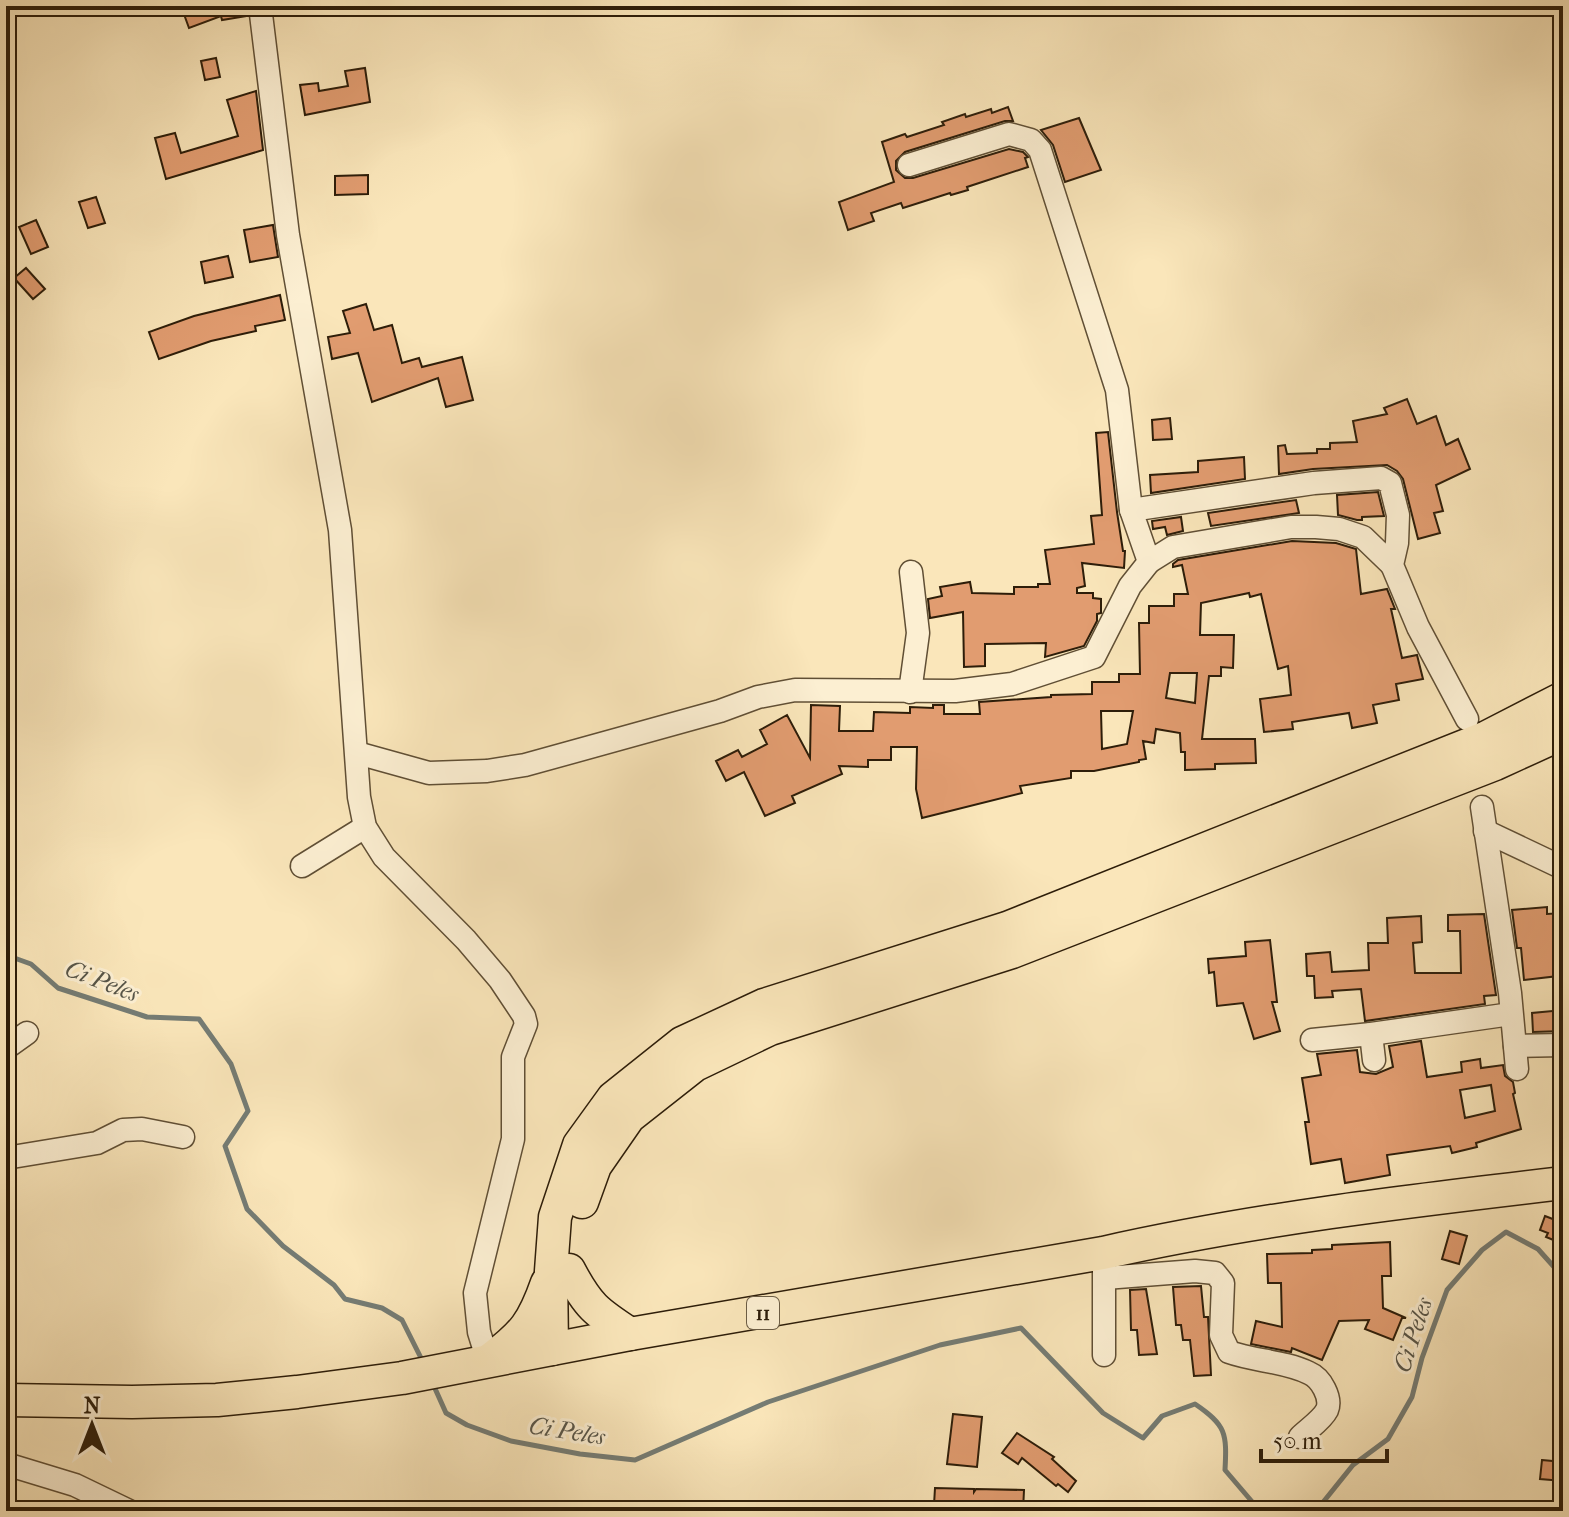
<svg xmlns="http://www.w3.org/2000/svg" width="1569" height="1517" viewBox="0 0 1569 1517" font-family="'IM FELL French Canon',serif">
	<rect width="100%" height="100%" fill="#fae6ba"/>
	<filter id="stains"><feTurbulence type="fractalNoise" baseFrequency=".0025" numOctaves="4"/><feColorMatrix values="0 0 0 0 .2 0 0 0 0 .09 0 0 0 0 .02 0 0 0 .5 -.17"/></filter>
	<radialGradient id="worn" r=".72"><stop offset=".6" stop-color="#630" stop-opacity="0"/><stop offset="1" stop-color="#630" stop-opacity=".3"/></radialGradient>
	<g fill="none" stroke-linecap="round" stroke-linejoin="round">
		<!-- stream -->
		<g stroke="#757c74" stroke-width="5">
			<path d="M6,955L31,964L58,988L147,1017L199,1019L231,1064L248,1111L225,1146L247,1209L283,1246L334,1285L345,1299L382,1308L402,1320L424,1364"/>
			<path d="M433,1384L446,1413L467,1425L511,1441L580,1454L635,1460L768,1402L940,1345L1021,1328L1103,1413L1143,1438L1162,1416L1195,1404C1226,1425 1227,1433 1225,1470L1260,1511"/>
			<path d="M1316,1511L1353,1465L1388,1439L1412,1397L1422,1358L1447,1290L1482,1250L1506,1232L1538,1249L1563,1277"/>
		</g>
	</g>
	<!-- building -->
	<g fill="#e19c70" stroke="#2d1d09" stroke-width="2" fill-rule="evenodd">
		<path d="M181,6H246L247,16L222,20L221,16L189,28Z"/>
		<path d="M216,58L220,77L205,80L201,61Z"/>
		<path d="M365,68L370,102L305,115L300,85L318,83L319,91L348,86L345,71Z"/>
		<path d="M256,91L263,150L166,179L155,138L175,133L181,153L238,136L227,100Z"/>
		<path d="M1008,107L1013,121H1005L905,152L896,161V170L905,178H913L1009,149L1023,152L1028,157L1025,158L1028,167L967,187L968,190L951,195L950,193L903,208L901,203L871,213L874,221L848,230L839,202L894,182L882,142L905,134L907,137L944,125L942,122L965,114L966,117L991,109L992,113Z"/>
		<path d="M1079,118L1101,170L1065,182L1053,145L1041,130Z"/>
		<path d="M368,175V194L335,195V176Z"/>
		<path d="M96,197L105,223L88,228L79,202Z"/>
		<path d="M36,220L48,247L31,254L19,227Z"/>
		<path d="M273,225L278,257L250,262L244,230Z"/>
		<path d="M228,256L233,277L205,283L201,262Z"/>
		<path d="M26,268L45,289L33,299L14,278Z"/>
		<path d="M280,295L285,320L255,326L256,331L211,341L159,359L149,332L194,316Z"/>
		<path d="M366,304L374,330L392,325L402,363L419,358L422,367L462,357L473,400L446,407L438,378L372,402L358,353L332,359L328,337L350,333L343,311Z"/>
		<path d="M1407,399L1417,424L1436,416L1446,445L1458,439L1470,469L1436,485L1443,511L1434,513L1440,533L1418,539L1403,479L1397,471L1387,465L1313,469L1279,474L1278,446L1285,445L1287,454L1317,453V449H1330V443L1357,442L1353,421L1387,414L1384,408Z"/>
		<path d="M1170,418L1172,439L1153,440L1152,420Z"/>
		<path d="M1108,432L1117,512L1123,551H1125L1124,568L1082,563L1085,586L1077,588V593H1093V598L1101,599V613L1097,614V621L1084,646L1045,657L1046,643L985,644V666L964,667L963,612L930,618L928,599L942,596L940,587L970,582L972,593L1014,594V587H1038V584H1050L1045,550L1094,544L1091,516L1102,515L1096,433Z"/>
		<path d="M1244,457L1245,479L1151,493L1150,475L1198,472V461Z"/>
		<path d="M1378,492L1384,516L1362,517V520H1357L1338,515L1337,495Z"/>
		<path d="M1296,500L1299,513L1211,526L1208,513Z"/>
		<path d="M1181,517L1183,531L1167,535L1165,527L1153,529L1152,521Z"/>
		<path d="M1292,541L1336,543L1356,549L1361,594L1387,589L1395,609H1391L1402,658L1417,655L1423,679L1396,684L1399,700L1373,705L1377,723L1352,728L1349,713L1292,722L1293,729L1264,732L1260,699L1291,695L1288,666L1278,669L1261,594L1250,597L1249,593L1201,603L1200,635H1234L1233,668L1221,667V676H1209L1202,739H1255L1256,763L1215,764V769L1185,770V752H1181L1180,733L1156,729L1154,743L1143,741L1146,759L1139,760V762L1094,771H1071V778L1020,786L1022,793L922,818L916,789L917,747H891V760H868V767L839,766L842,774L792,796L795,803L765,816L744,772L726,781L716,761L738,750L742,757L767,744L760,730L787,715L810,758L811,705L840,706L839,731H873L874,712L910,713V707L933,708V705H944V714H980L979,702L1051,697V695L1092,694V682H1119V674H1140L1139,623H1149V606H1174V594H1188L1182,565L1173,567V564L1178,560ZM1170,673H1197L1195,703L1166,698ZM1101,711H1133L1127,744L1102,749Z"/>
		<path d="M1547,907V914L1563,913V932L1554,933L1558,976L1524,980L1521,948H1517L1512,910Z"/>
		<path d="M1484,914L1496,995L1484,996L1485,1004L1365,1021L1361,989L1332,991L1333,997L1315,998L1314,976H1307L1306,954L1330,952L1332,972L1369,970L1368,943H1388L1387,918L1421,916L1422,942L1413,943L1415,973H1461L1460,931H1448V915Z"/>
		<path d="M1270,940L1277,1002H1272L1280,1031L1254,1039L1243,1003L1217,1006L1214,972L1209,973L1208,959L1246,956L1245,942Z"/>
		<path d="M1563,1010V1031L1533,1032L1532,1013Z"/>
		<path d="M1421,1041L1427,1077L1462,1072L1461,1062L1480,1059L1481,1068L1503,1065L1505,1076L1513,1082L1515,1093L1513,1094L1521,1129L1476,1143L1477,1147L1452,1153L1450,1146L1387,1155L1390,1175L1345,1183L1341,1159L1311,1164L1305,1122H1309L1302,1078L1321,1075L1317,1054L1357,1050L1360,1072L1376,1074L1393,1067L1389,1046ZM1491,1085L1495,1111L1465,1118L1460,1090Z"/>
		<path d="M1545,1216L1563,1223V1244L1546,1237L1548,1233L1540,1230Z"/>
		<path d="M1450,1231L1467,1236L1459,1264L1442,1259Z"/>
		<path d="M1390,1242L1391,1276H1382L1383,1308L1406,1318H1402L1393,1340L1365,1329L1369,1320L1339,1321L1322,1360L1292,1348L1291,1352L1251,1344L1256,1321L1282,1327L1281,1283H1268L1267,1254L1312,1253V1250L1332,1249V1245Z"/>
		<path d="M1201,1286L1204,1317H1208L1211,1375L1194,1376L1190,1340H1183L1181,1325H1176L1173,1287Z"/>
		<path d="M1146,1289L1157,1354L1139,1355L1137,1330H1131L1130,1290Z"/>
		<path d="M953,1414L982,1417L977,1467L947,1464Z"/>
		<path d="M1017,1433L1054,1457L1052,1459L1076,1481L1068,1492L1058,1484L1056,1486L1022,1458L1018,1464L1002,1453Z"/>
		<path d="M1542,1460L1563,1462V1481L1540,1479Z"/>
		<path d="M935,1488L974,1489V1492L976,1489L1024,1490L1023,1511H991V1506L934,1505Z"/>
	</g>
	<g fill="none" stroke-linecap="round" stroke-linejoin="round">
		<defs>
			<g id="minor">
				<path d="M260,6L288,235L340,530L359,797L365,827L384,857L466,940L500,980L524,1016L526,1024L513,1057V1139L475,1293L479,1332L488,1361"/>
				<path d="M909,165L1009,134L1031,140L1040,150L1117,390L1131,510"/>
				<path d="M1149,562L1173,547L1291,527H1316L1339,529L1363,537L1392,565"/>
				<path d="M910,692L918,633L911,572"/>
				<path d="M357,753L429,773L487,771L525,765L720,711L758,697L795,690L955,691L1012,684L1094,657L1130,586L1149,562L1131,510L1314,483L1381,478L1390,483L1398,515L1397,543L1392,565L1418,627L1467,719"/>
				<path d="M1482,807L1510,993L1517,1069"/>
				<path d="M1485,831L1563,868"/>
				<path d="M302,866L365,827"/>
				<path d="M1371,1034L1374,1060"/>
				<path d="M1312,1040L1371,1034L1511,1014"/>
				<path d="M1515,1046L1563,1045"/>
				<path d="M6,1048L27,1033"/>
				<path d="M6,1158L97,1143L123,1130L142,1129L183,1137"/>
				<path d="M1104,1266V1355"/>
				<path d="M1105,1278L1195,1271L1215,1273L1223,1283L1221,1335L1229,1352C1254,1361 1284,1361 1309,1373C1321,1378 1332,1398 1327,1410C1322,1420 1308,1429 1300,1437"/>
				<path d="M6,1464L75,1485L129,1511"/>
			</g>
			<g id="highway">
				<path d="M582,1202L595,1166L629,1117L695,1065L770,1029L1012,952L1495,764L1563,733"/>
				<path d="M569,1270C588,1306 596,1312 630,1334"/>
				<path d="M552,1349L551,1271L555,1217L579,1145L613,1098L682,1043L764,1005L1007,928L1487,737L1563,698"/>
				<path d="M491,1359C524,1334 533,1323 547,1283"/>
				<path d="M6,1400L132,1402L217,1400L297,1392L402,1378L630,1334L1103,1253C1254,1219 1409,1201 1563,1183"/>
			</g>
		</defs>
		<!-- minor casing -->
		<use href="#minor" stroke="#604f35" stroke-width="25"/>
		<!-- highway casing -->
		<use href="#highway" stroke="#2d1d09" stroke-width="35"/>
		<!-- minor -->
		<use href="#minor" stroke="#fcefd2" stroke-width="22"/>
		<!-- highway -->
		<use href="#highway" stroke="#fae6ba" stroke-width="32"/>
	</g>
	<g text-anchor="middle" stroke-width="6" stroke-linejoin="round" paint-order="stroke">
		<!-- shield labels -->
		<rect fill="#fcefd2" stroke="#6b5c45" stroke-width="2" x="747" y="1297" width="32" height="32" rx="6"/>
		<g font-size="20" font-weight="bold" fill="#2d1d09">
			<text x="763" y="1320">11</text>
		</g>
		<!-- water labels -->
		<g font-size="24" font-style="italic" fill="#575548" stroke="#fcefd2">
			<text transform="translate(102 981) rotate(21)" y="8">Ci Peles</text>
			<text transform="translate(1413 1335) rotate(-72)" y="8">Ci Peles</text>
			<text transform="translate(567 1431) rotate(9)" y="8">Ci Peles</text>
		</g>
	</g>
	<!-- margin -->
	<rect width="1569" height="1517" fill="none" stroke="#fae6ba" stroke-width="32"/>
	<rect x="8" y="8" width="1553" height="1501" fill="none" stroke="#2d1d09" stroke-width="4"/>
	<rect x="16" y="16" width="1537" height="1485" fill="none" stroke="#2d1d09" stroke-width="2"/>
	<!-- north arrow -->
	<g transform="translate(92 1425)" stroke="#fcefd2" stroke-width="6" paint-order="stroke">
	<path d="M0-6L14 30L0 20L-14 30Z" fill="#2d1d09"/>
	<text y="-12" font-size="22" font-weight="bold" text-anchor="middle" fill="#2d1d09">N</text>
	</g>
	<!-- scale -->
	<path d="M1261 1449v12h126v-12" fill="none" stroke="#2d1d09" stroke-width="4"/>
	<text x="1273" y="1449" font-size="24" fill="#2d1d09" stroke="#fcefd2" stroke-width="6" paint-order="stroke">50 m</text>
	<rect width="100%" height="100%" filter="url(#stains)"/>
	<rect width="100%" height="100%" fill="url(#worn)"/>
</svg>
